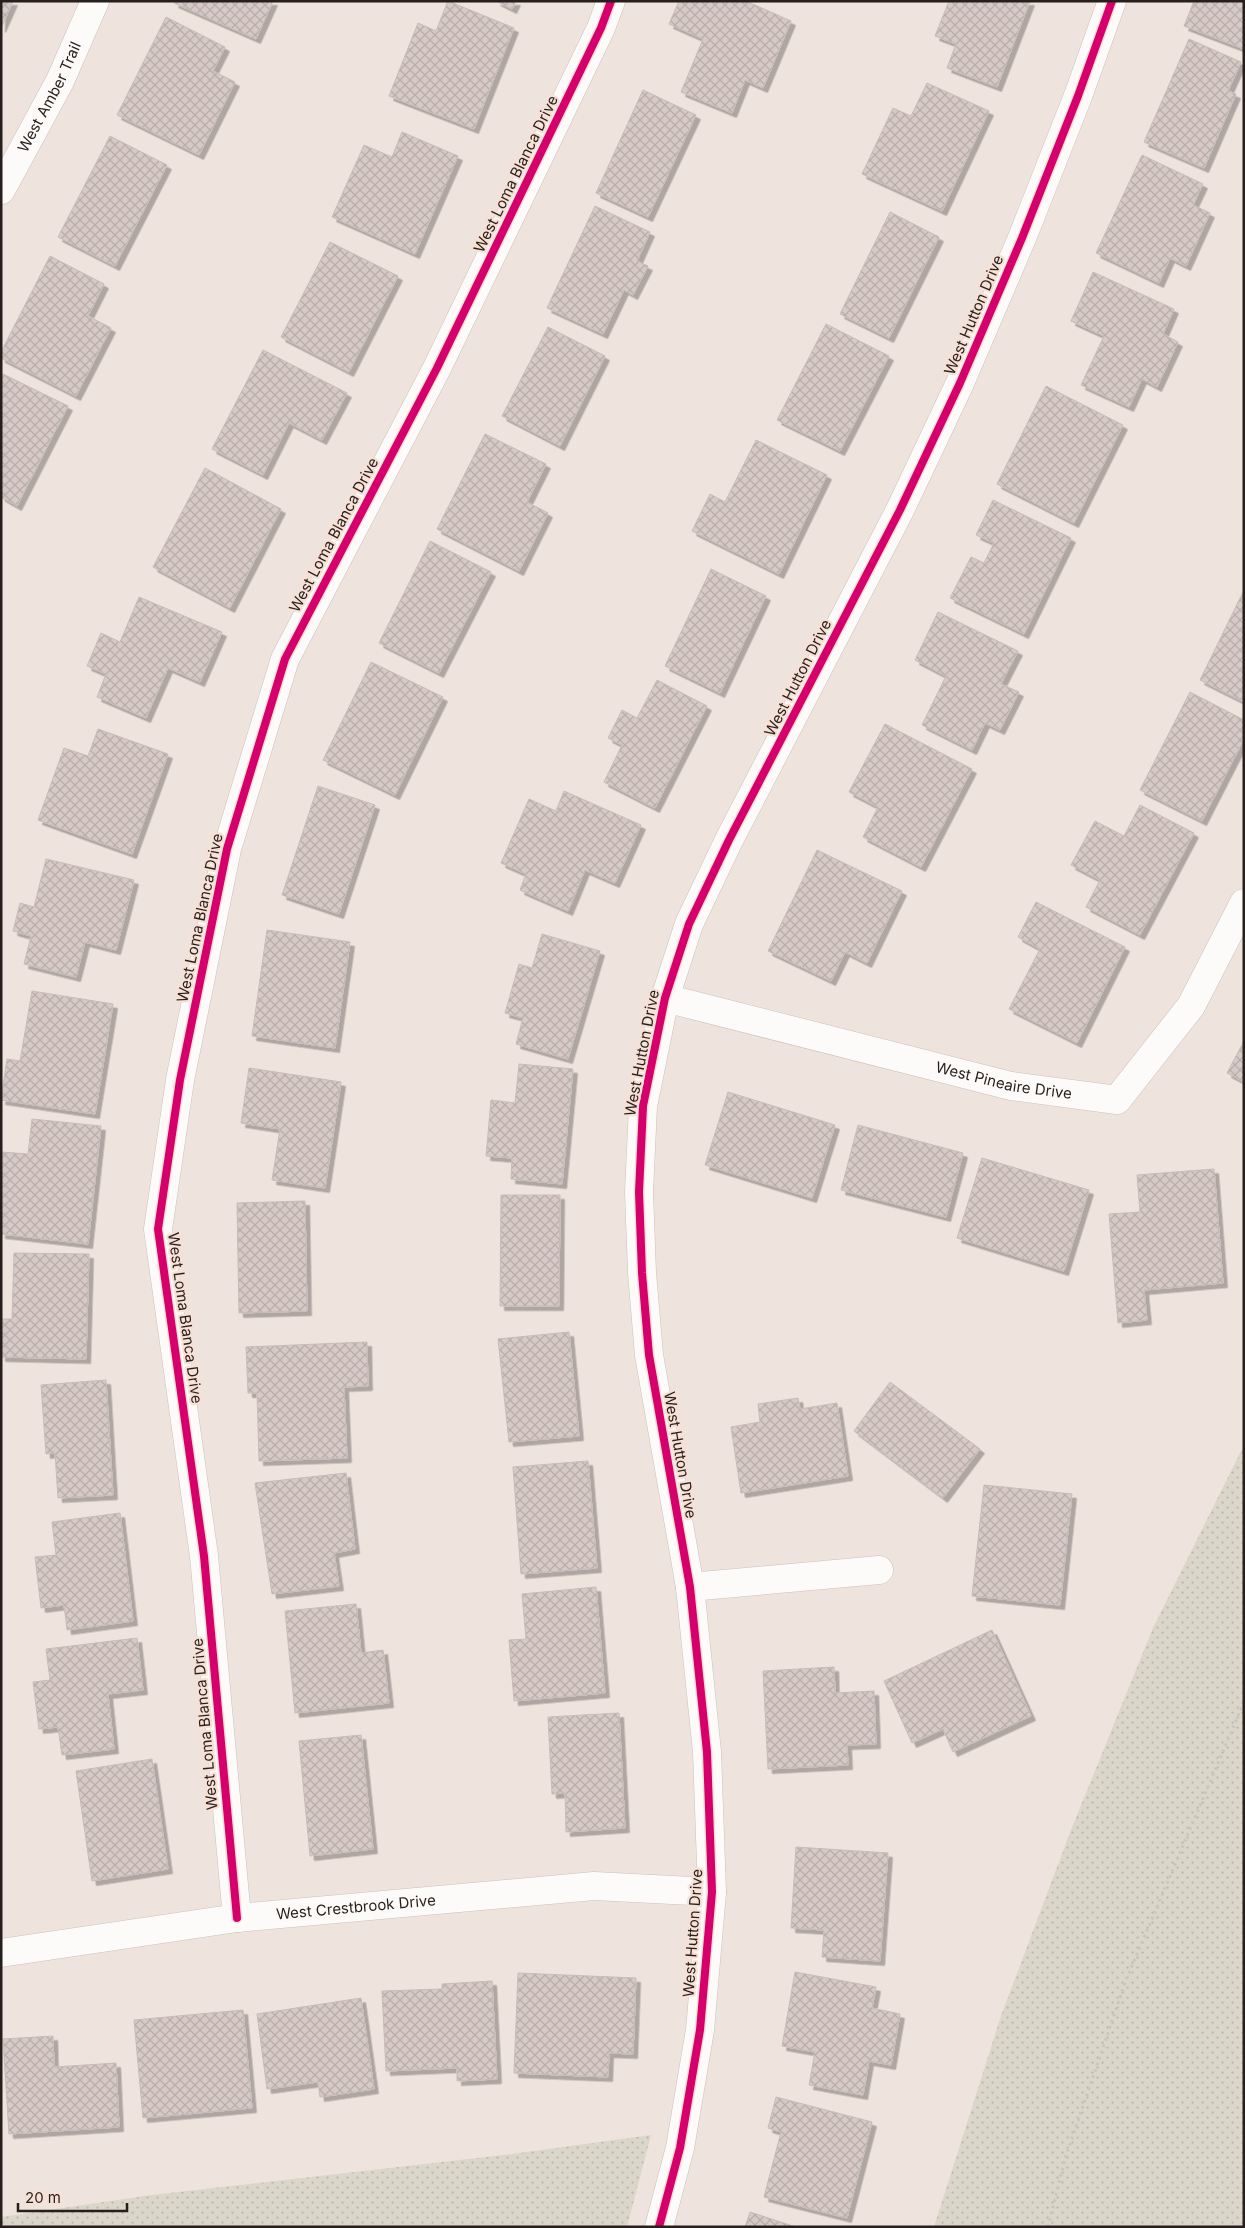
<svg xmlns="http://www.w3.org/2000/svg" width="1245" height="2228" viewBox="0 0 1245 2228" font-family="Inter,sans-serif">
	<defs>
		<pattern id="grass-dots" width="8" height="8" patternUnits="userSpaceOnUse" patternTransform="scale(1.25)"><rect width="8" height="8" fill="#dad6c9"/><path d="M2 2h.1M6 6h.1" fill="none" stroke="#bbb7ac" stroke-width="1.8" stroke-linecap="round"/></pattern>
		<pattern id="building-cross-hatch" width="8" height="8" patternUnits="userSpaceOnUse" patternTransform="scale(1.25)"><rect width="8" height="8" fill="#d7cac6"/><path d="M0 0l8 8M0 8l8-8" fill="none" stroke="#b9adaa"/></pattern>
		<filter id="shadow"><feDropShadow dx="4.5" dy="4.5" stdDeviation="0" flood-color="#0004"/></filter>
	</defs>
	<rect width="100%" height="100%" fill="#efe3dd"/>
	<!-- grass -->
	<g fill="url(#grass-dots)">
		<path d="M1244,1445V2227H934L1001,2016L1071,1830L1153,1628Z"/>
		<path d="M651,2135L627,2227H1V2217L152,2195L512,2154Z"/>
	</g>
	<!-- building -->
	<g fill="url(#building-cross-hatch)" stroke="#c6bcb9" filter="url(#shadow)">
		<path d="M1,1H13L1,28Z"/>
		<path d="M175,1H273L256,39L174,3Z"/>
		<path d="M448,1L514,28L474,129L389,96L418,23L436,31Z"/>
		<path d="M496,1H516L512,9Z"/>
		<path d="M679,1H746L791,21L763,88L745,80L732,113L681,92L703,39L669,24Z"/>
		<path d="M949,1H1030L997,87L947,68L956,44L935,36Z"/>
		<path d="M1194,1H1244V49L1184,26Z"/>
		<path d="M166,17L225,47L213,71L235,82L199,155L117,115Z"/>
		<path d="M1189,39L1241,62L1228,91L1236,94L1204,168L1144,142Z"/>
		<path d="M927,83L989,111L942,211L862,174L893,108L911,116Z"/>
		<path d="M643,90L696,115L648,217L596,193Z"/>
		<path d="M402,132L458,156L415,254L332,217L364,145L392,157Z"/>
		<path d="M110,136L167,165L115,266L58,237Z"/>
		<path d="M1142,155L1203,184L1193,205L1210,213L1186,266L1170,258L1159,283L1096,253Z"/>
		<path d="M595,206L650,232L637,261L648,266L633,295L624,290L603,334L547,308Z"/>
		<path d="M890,212L939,237L889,338L840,314Z"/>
		<path d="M330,242L398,276L349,372L281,337Z"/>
		<path d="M50,256L104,284L88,316L111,328L76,396L1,358V352Z"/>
		<path d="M1093,272L1174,309L1163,334L1178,342L1157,387L1142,379L1129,407L1081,385L1104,336L1071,321Z"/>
		<path d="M826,324L889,356L840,451L777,420Z"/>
		<path d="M548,327L605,356L560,446L502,416Z"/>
		<path d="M263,350L347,393L322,440L289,423L263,475L212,449Z"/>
		<path d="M1,373L68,406L17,506L1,497Z"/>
		<path d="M1046,386L1123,425L1074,523L997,484Z"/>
		<path d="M485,434L546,464L527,502L548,513L519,571L437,529Z"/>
		<path d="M756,440L827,475L779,574L692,531L710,494L725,502Z"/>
		<path d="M205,468L281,509L230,608L153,567Z"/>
		<path d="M993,500L1071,538L1024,634L950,598L971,557L984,563L994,543L976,535Z"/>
		<path d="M430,541L491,572L439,673L379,643Z"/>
		<path d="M711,569L766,596L720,693L665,666Z"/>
		<path d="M1244,590V702L1200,680Z"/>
		<path d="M139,597L222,632L200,682L168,668L146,718L97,697L106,674L87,666L101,633L120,642Z"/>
		<path d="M938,612L1018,651L1001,684L1019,692L1000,730L985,723L972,750L922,725L946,676L915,660Z"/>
		<path d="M371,662L443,697L395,795L323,760Z"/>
		<path d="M657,680L707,706L655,808L604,782L622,745L608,738L622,710L637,718Z"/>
		<path d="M1190,692L1244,720V739L1202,821L1140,790Z"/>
		<path d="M885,724L972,769L921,867L863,837L878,807L849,792Z"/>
		<path d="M98,729L168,754L132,854L38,820L64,748L88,756Z"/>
		<path d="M318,786L375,805L339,914L282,895Z"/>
		<path d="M564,791L641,825L615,883L585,870L568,911L520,890L526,874L501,863L529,799L556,811Z"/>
		<path d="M1140,805L1194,833L1140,935L1086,907L1100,880L1071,865L1095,821L1124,836Z"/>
		<path d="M817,850L902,891L867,963L845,952L831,981L768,951Z"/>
		<path d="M46,859L134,880L116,950L85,942L76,977L24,964L31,936L13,931L20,903L34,907Z"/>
		<path d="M1036,902L1125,947L1077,1043L1009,1009L1040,949L1018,937Z"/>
		<path d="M267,930L350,942L335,1048L252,1036Z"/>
		<path d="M542,934L600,951L568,1059L516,1044L523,1018L505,1013L519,964L532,968Z"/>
		<path d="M32,991L113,1004L95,1114L1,1100L7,1059L20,1061Z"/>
		<path d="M1244,1041V1082L1227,1073Z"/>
		<path d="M519,1064L573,1069L562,1184L511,1179L512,1158L486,1156L491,1100L515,1103Z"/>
		<path d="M249,1068L341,1082L325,1188L272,1180L280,1129L241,1123Z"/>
		<path d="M728,1092L835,1125L812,1198L705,1165Z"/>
		<path d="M32,1119L101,1126L88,1244L1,1234V1152L28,1154Z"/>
		<path d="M858,1125L963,1153L946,1217L841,1190Z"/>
		<path d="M982,1158L1089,1190L1064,1271L957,1238Z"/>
		<path d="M1214,1169L1223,1283L1144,1290L1147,1320L1118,1323L1109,1214L1140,1212L1137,1175Z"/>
		<path d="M501,1195H560L559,1306H500Z"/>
		<path d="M305,1201L307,1311L239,1313L237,1203Z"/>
		<path d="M14,1253L89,1254L86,1359L1,1357V1319H12Z"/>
		<path d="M569,1332L579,1436L509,1442L498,1339Z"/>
		<path d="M367,1342L368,1386L344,1387L347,1458L259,1461L257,1393H248L246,1347Z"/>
		<path d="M106,1380L113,1495L58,1498L55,1453L46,1454L41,1385Z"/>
		<path d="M890,1382L980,1449L943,1498L854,1431Z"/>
		<path d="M798,1398L800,1409L837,1403L848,1476L741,1493L731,1427L760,1422L758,1404Z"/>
		<path d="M588,1461L597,1568L521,1574L513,1467Z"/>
		<path d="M346,1473L355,1549L334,1553L339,1586L272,1594L255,1483Z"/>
		<path d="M984,1485L1072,1494L1060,1605L972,1596Z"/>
		<path d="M120,1513L133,1621L67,1630L64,1605L41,1608L35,1557L56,1555L52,1522Z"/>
		<path d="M596,1587L605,1693L514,1701L509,1640L526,1639L522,1594Z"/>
		<path d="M356,1604L361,1653L383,1650L389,1703L295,1713L285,1611Z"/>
		<path d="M992,1630L1031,1716L953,1752L943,1729L912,1743L884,1681Z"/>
		<path d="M137,1638L143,1690L108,1694L114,1749L62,1755L58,1727L39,1729L33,1682L50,1680L46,1649Z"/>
		<path d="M834,1667L835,1693L874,1691L876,1744L847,1745L848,1765L768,1769L763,1671Z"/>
		<path d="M619,1713L625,1828L566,1832L565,1793L552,1794L548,1717Z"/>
		<path d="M361,1735L373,1849L310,1856L299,1741Z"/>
		<path d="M152,1759L168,1869L92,1881L76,1771Z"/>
		<path d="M796,1847L888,1853L880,1961L822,1957L824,1930L791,1928Z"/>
		<path d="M795,1972L876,1987L872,2008L900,2014L891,2065L869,2061L863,2095L809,2085L815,2052L782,2046Z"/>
		<path d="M518,1973L636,1978L633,2054L609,2053L608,2077L514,2073Z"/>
		<path d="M492,1981L497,2079L457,2081V2068L386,2071L382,1991L442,1989V1984Z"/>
		<path d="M361,1998L374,2089L320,2097L318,2082L267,2089L257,2014Z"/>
		<path d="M243,2010L252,2108L143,2118L134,2020Z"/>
		<path d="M53,2036L54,2067L116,2063L119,2127L9,2134L3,2039Z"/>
		<path d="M776,2097L872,2122L847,2218L764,2197L781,2132L768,2128Z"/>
		<path d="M750,2212L796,2227H745Z"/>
	</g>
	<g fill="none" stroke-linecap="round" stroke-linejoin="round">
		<defs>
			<g id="minor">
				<path id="s1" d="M1,190L60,81L95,1"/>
				<path id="s2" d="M665,998L1011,1086L1117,1100L1191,1006L1244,903"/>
				<path d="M690,1587L879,1570"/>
				<path d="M237,1918L204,1556L158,1229L180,1080L227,849L285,659L437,368L601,28L611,1"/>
				<path id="s3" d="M1,1953L237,1918L594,1886L712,1892"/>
				<path d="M659,2227L680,2148L700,2030L712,1892L707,1752L690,1587L649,1355L642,1273L639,1192L643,1106L665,998L689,924L729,840L900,510L960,383L1022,238L1078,96L1112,1"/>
			</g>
		</defs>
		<!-- minor casing -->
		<use href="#minor" stroke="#cac0bb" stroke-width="29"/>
		<!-- path -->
		<path stroke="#c8c5c2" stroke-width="3" stroke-dasharray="2.5 4" stroke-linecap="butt" d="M1048,2227L1065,2159L1126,1980L1244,1702"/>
		<!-- minor -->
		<use href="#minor" stroke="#fdfbfa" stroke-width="28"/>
		<defs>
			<g id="cycleway">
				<path d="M237,1918L204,1556L158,1229L180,1080L227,849L285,659L437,368L601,28L611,1"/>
				<path d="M659,2227L680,2148L700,2030L712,1892L707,1752L690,1587L649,1355L642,1273L639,1192L643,1106L665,998L689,924L729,840L900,510L960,383L1022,238L1078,96L1112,1"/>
			</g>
		</defs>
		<!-- cycleway casing -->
		<use href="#cycleway" stroke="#f7e0d5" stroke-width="11"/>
		<!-- cycleway -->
		<use href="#cycleway" stroke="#d6006c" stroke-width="8"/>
	</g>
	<g text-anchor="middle" stroke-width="4.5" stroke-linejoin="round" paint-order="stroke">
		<!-- street labels -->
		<g font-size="15" fill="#271f1b" stroke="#f7e0d5">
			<text dy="5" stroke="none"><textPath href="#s1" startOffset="105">West Amber Trail</textPath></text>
			<text transform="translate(516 174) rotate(-64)" y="5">West Loma Blanca Drive</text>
			<text transform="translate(974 315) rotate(-67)" y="5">West Hutton Drive</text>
			<text transform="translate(334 535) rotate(-62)" y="5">West Loma Blanca Drive</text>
			<text transform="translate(798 678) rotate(-63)" y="5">West Hutton Drive</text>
			<text transform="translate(200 918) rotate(-78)" y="5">West Loma Blanca Drive</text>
			<text transform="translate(642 1053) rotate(-79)" y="5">West Hutton Drive</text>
			<text dy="5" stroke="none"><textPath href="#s2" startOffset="349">West Pineaire Drive</textPath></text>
			<text transform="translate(185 1318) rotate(82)" y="5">West Loma Blanca Drive</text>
			<text transform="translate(680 1455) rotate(80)" y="5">West Hutton Drive</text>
			<text transform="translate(205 1724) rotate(-95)" y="5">West Loma Blanca Drive</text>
			<text dy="5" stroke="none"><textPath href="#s3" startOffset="358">West Crestbrook Drive</textPath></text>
			<text transform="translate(693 1933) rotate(-86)" y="5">West Hutton Drive</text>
		</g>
	</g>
	<!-- border -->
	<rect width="1245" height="2228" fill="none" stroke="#271f1b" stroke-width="5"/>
	<!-- scale -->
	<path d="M18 2203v8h109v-8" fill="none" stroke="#271f1b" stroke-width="2.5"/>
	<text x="25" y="2203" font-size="15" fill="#271f1b" stroke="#f7e0d5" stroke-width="4" paint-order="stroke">20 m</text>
</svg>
